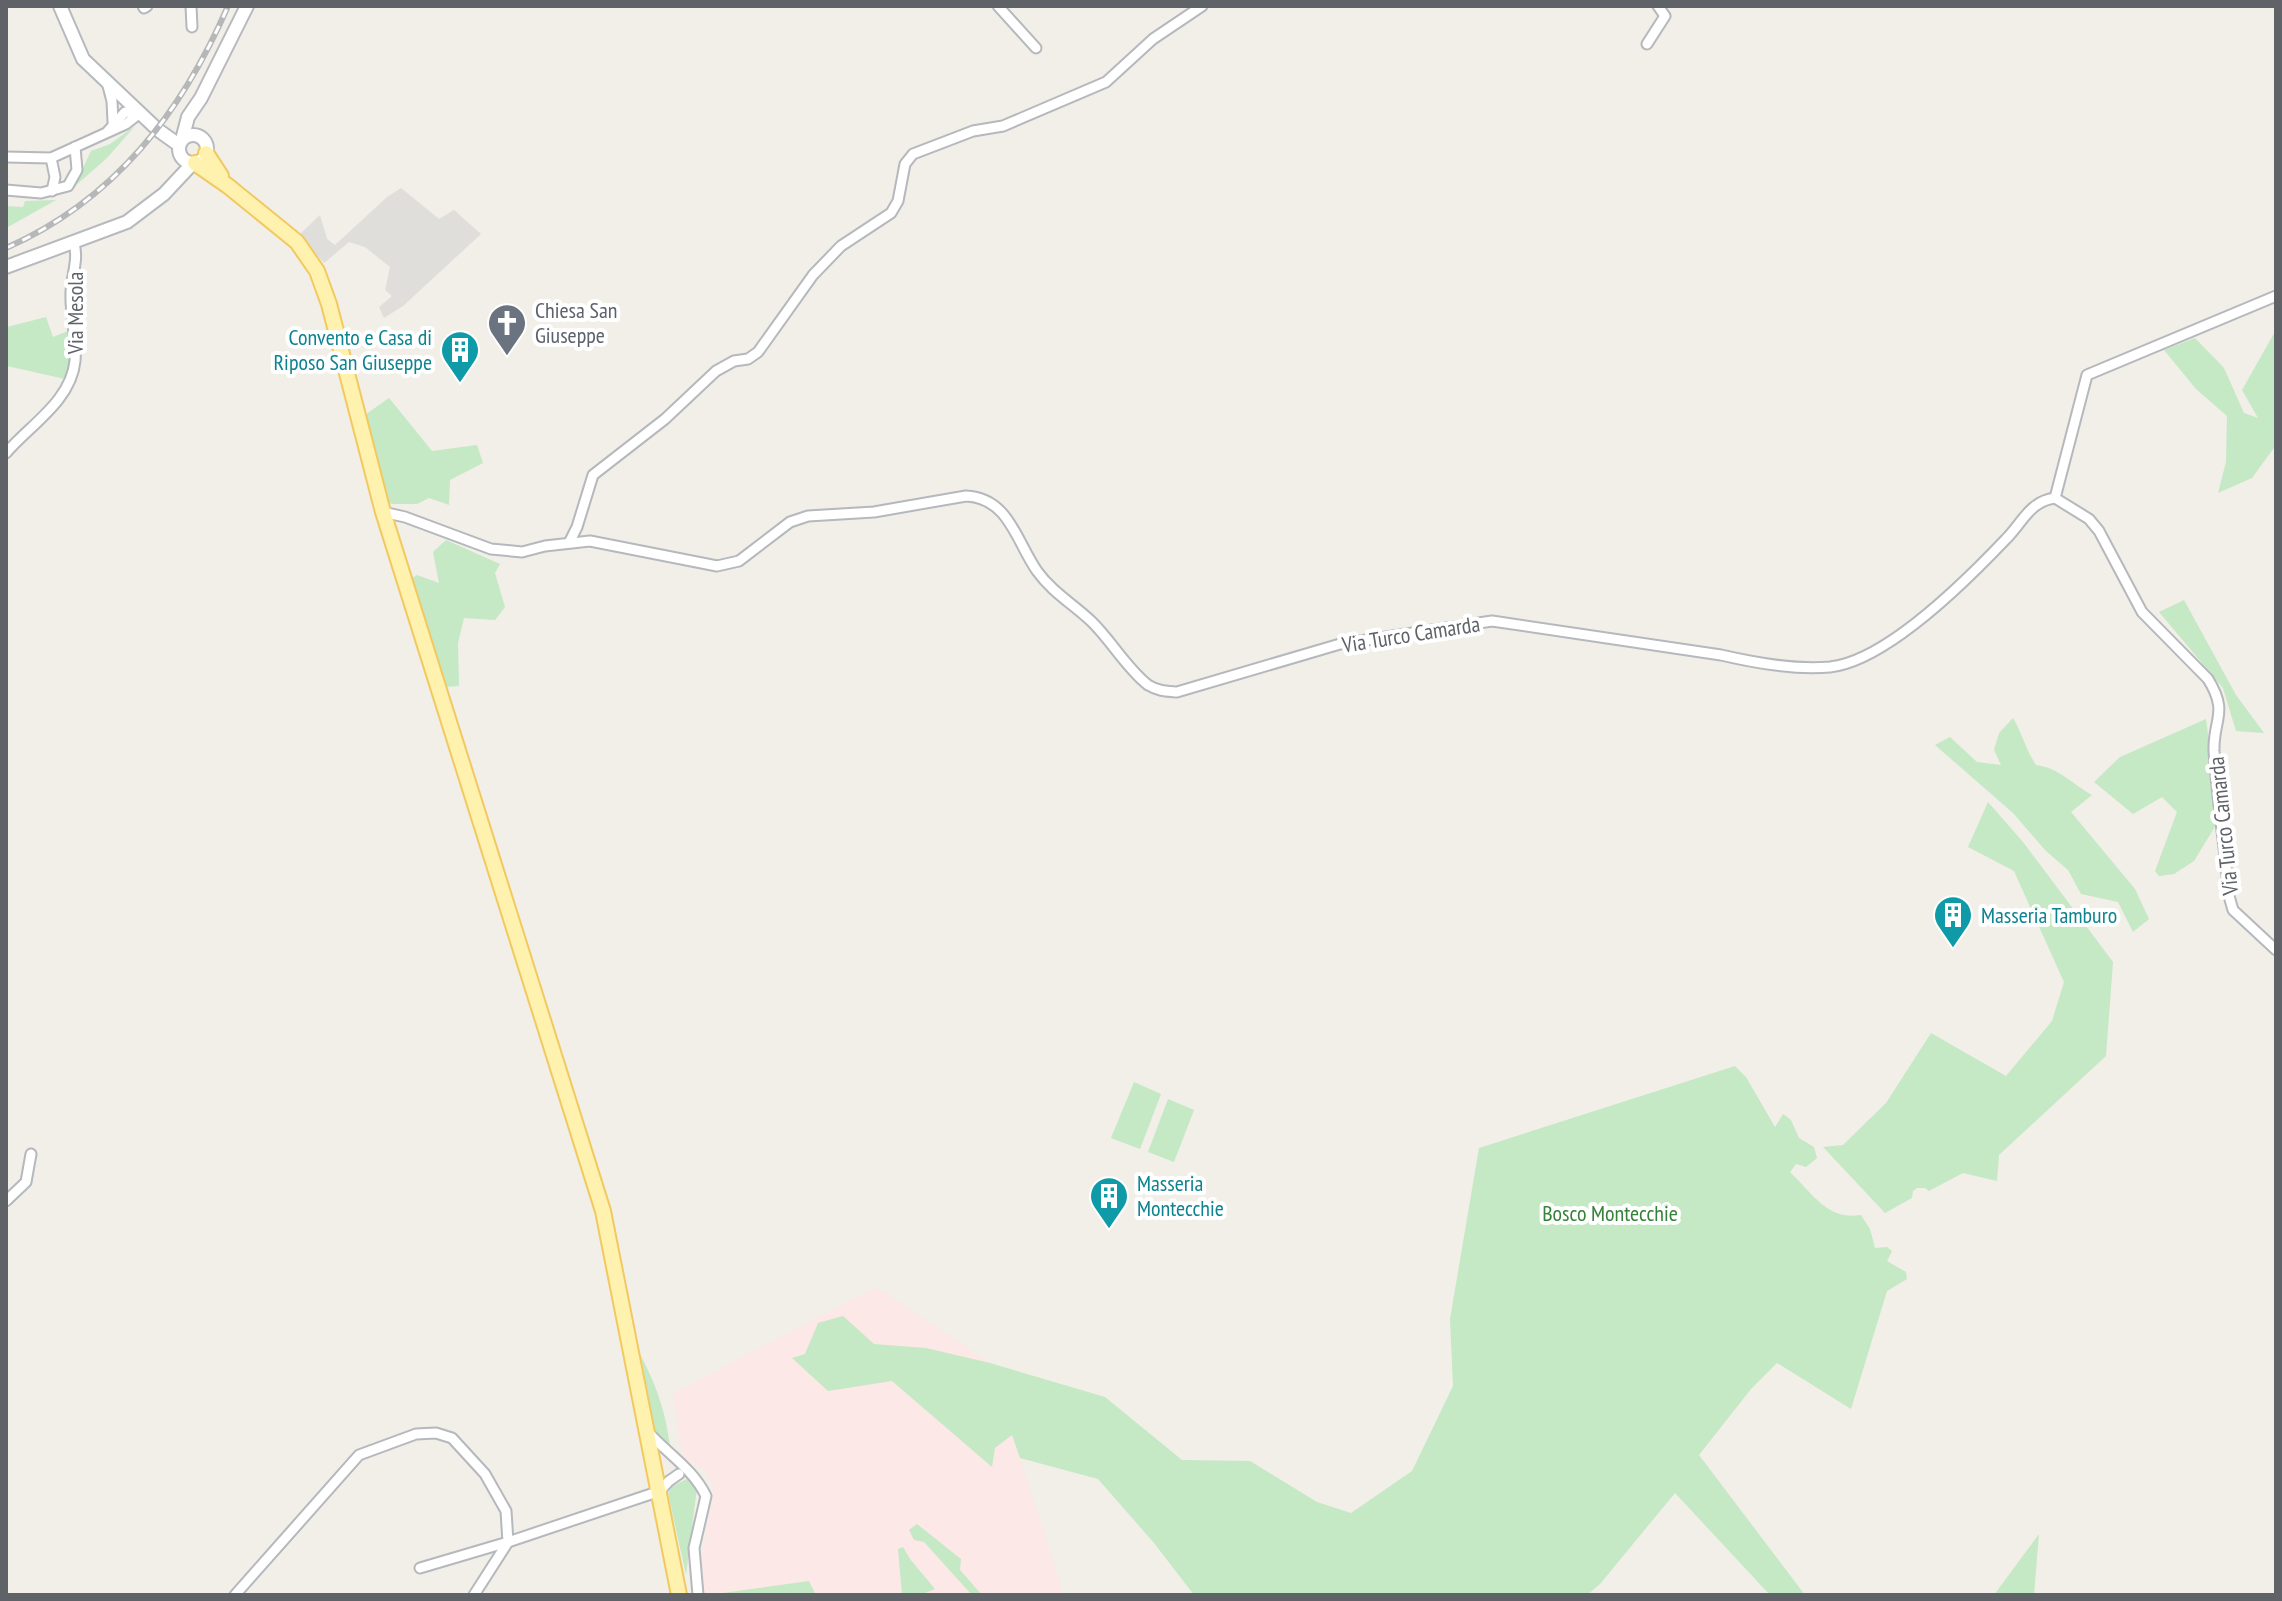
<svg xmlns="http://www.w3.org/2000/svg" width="2282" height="1601" viewBox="0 0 2282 1601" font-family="'PT Sans Narrow',sans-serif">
	<rect width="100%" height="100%" fill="#f1efe8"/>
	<!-- industrial -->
	<path fill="#e0deda" d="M401,188L439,219L454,210L481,234L403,306L384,318L379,307L392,296L385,290L390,267L365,247L349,242L324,263L299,235L320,215L327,239L335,245L387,197Z"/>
	<!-- medical -->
	<path fill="#fce8e6" d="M876,1287L990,1363L1064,1595H705L701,1561L714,1486L704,1470L682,1457L673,1393Z"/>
	<!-- green -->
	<g fill="#c5e8c5">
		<path d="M135,126L107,158L74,187L91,151L110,144Z"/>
		<path d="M56,200L8,227L6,228V206L23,207L25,201Z"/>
		<path d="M46,317L53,337L68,331L72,354L65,379L7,366V327Z"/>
		<path d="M2276,330V445L2252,478L2218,493L2226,462L2227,416L2196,389L2164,350L2195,338L2224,368L2244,413L2258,418L2242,390Z"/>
		<path d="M389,398L432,451L477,445L483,463L450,480L449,505L429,498L417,504H392L386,500L365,415Z"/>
		<path d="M446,540L500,564L495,573L505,607L495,620L464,618L458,643L459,686L446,687L411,579L417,575L439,583L433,552Z"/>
		<path d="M2184,600L2236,695L2264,733L2236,731L2223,688L2159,612Z"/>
		<path d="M2013,718C2022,733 2026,750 2036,765C2059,768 2071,783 2092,795L2071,812L2135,889L2149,919L2133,932L2118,902L2081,894L2068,870L2046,851L2013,813L1935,745L1950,737L1977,762L2001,765L1994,750L1999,733Z"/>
		<path d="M2206,719L2219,820L2194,861L2174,874L2159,876L2155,871L2177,812L2162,797L2133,814L2094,782L2120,757Z"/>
		<path d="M1988,802L2023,842L2113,962L2106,1056L1999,1155L1997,1181L1963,1173L1929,1191L1925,1188H1917L1913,1191L1912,1198L1885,1213L1823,1147L1843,1145L1886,1103L1931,1033L2006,1076L2052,1021L2064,982L2014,871L1968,847Z"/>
		<path d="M1735,1066L1746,1077L1775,1127L1783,1114L1791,1120L1799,1138L1814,1147L1817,1158L1806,1167L1796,1164L1790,1172C1812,1193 1828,1221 1861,1215L1870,1229L1875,1248L1887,1247L1892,1251L1887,1261L1906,1272L1907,1279L1887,1291L1851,1409L1777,1363L1751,1389L1699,1455L1805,1595H1770L1675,1493L1600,1584L1587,1595H1194L1154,1543L1098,1479L1020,1458L1012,1435L995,1448L992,1467L892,1381L828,1391L792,1358L805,1354L818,1323L843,1316L874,1344L926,1348L990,1363L1105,1397L1182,1460L1250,1461L1317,1502L1351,1513L1412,1471L1453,1386L1450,1319L1479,1148Z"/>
		<path d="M1134,1082L1161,1094L1140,1149L1111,1138Z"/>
		<path d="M1168,1099L1194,1110L1174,1162L1148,1152Z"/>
		<path d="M641,1356C659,1391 666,1415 671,1453L656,1436Z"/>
		<path d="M687,1479L697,1488L686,1575L668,1493L673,1486Z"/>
		<path d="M917,1524L961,1559L960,1570L982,1595H972L924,1542L914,1540L909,1530Z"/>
		<path d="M2039,1534L2034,1595H1994Z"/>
		<path d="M903,1547L910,1559L935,1589L920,1595H902L898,1549Z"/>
		<path d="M809,1581L816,1595H709Z"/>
	</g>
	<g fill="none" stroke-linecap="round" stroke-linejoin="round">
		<defs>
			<g id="street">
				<path d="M143,6L144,8L147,6"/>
				<path d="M191,6L192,27"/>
				<path d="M998,6L1036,48"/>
				<path d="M1647,44L1665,16L1658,6"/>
				<path d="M107,82L112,101L113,122"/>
				<path d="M108,131L125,112L139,113"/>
				<path d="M6,157L51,158L126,124L140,113"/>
				<path d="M51,158L55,177L52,191"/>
				<path d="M6,190L41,193L68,186L77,170L75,147"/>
				<path d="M6,453C30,425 71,401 75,361C77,338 70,315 71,293C71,277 79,259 74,244"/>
				<path d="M2055,498L2087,375L2276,296"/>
				<path d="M383,512L405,517L491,549L522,552L545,546L590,541L717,566L739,561L790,522L808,516L874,512L966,496C1009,498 1016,541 1037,571C1052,592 1073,604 1091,621C1111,640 1126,668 1148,685C1158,691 1166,691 1177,692L1340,644L1492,621L1721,655C1756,663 1794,670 1830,667C1886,661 1968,579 2006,539C2022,523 2030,501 2055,498L2089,519L2099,531L2142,612L2208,679C2229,713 2213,719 2214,751C2217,799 2225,848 2229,896L2233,910L2276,950"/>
				<path d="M569,543L577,527L593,475L665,419L716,371L734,361L748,359L758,352L813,275L841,246L891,213L898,201L905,164L913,154L973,131L1003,126L1106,82L1153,39L1202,6"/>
				<path d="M6,1201L26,1182L31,1154"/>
				<path d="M648,1432C668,1454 693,1469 706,1496L694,1548L698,1595"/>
				<path d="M235,1595L359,1455L416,1434L436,1433L452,1438L485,1474L506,1511L508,1542L420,1568"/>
				<path d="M474,1595L508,1542L660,1491L669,1481L679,1474"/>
			</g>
			<g id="secondary">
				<path d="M60,6L83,59L158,130L179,145"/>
				<circle cx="193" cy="149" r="14"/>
				<path d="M182,140L188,117L201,98L247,6"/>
				<path d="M6,267L127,222L164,194L193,163"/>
			</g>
			<g id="primary">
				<path d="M206,153L221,176"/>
				<path d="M195,163L228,186L297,242L317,271L329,304L383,512L603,1211L679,1595"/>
			</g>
		</defs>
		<!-- street casing -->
		<use href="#street" stroke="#b5b8bc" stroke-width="13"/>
		<!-- secondary casing -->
		<use href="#secondary" stroke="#b6babf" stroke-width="16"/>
		<!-- primary casing -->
		<use href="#primary" stroke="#f2c960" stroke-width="18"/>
		<!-- street -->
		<use href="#street" stroke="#fff" stroke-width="9"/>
		<!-- secondary -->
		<use href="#secondary" stroke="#fff" stroke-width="12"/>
		<!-- primary -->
		<use href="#primary" stroke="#fff2af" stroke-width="14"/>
		<defs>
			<path id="rail" d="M6,248C115,200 182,112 228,6"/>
		</defs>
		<!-- rail casing -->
		<use href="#rail" stroke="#b6b7b8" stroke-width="6"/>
		<!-- rail -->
		<use href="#rail" stroke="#fff" stroke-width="3" stroke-dasharray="9" stroke-linecap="butt"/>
	</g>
	<!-- icons -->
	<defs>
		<symbol id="church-pin" viewBox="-11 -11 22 30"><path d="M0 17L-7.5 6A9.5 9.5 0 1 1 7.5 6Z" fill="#6b7280" stroke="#fff"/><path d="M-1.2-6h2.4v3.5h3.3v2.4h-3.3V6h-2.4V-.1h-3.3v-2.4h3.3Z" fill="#fff"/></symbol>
		<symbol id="building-pin" viewBox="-11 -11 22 30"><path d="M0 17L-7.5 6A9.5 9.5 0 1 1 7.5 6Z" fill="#0f9aa8" stroke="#fff"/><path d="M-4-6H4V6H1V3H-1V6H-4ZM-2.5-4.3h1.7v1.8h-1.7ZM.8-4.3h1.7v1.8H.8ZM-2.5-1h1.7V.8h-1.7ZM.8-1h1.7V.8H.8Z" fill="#fff"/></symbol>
	</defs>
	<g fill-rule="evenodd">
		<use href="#church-pin" x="485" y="301" width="44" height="60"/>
		<use href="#building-pin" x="438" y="328" width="44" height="60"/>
		<use href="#building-pin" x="1931" y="893" width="44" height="60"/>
		<use href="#building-pin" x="1087" y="1174" width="44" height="60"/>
	</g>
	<g text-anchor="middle" stroke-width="8" stroke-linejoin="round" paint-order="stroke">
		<!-- worship labels -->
		<g font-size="22" fill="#5b616d" stroke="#fff" text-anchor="start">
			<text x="535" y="318">Chiesa San<tspan x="535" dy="25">Giuseppe</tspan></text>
		</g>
		<!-- street labels -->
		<g font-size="22" fill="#5f6368" stroke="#fff">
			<text transform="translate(75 313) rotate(-90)" y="8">Via Mesola</text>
			<text transform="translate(1411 634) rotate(-9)" y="8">Via Turco Camarda</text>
			<text transform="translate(2223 826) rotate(-96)" y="8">Via Turco Camarda</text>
		</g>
		<!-- culture labels -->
		<g font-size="22" fill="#0d838f" stroke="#fff" text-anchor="start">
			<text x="432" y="345" text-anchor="end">Convento e Casa di<tspan x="432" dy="25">Riposo San Giuseppe</tspan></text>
			<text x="1981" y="923">Masseria Tamburo</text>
			<text x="1137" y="1191">Masseria<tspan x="1137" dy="25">Montecchie</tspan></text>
		</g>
		<!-- park labels -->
		<g font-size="22" fill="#348238" stroke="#fff">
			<text x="1610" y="1221">Bosco Montecchie</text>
		</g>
	</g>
	<!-- border -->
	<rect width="2282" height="1601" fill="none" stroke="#5f6368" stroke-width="16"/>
</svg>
